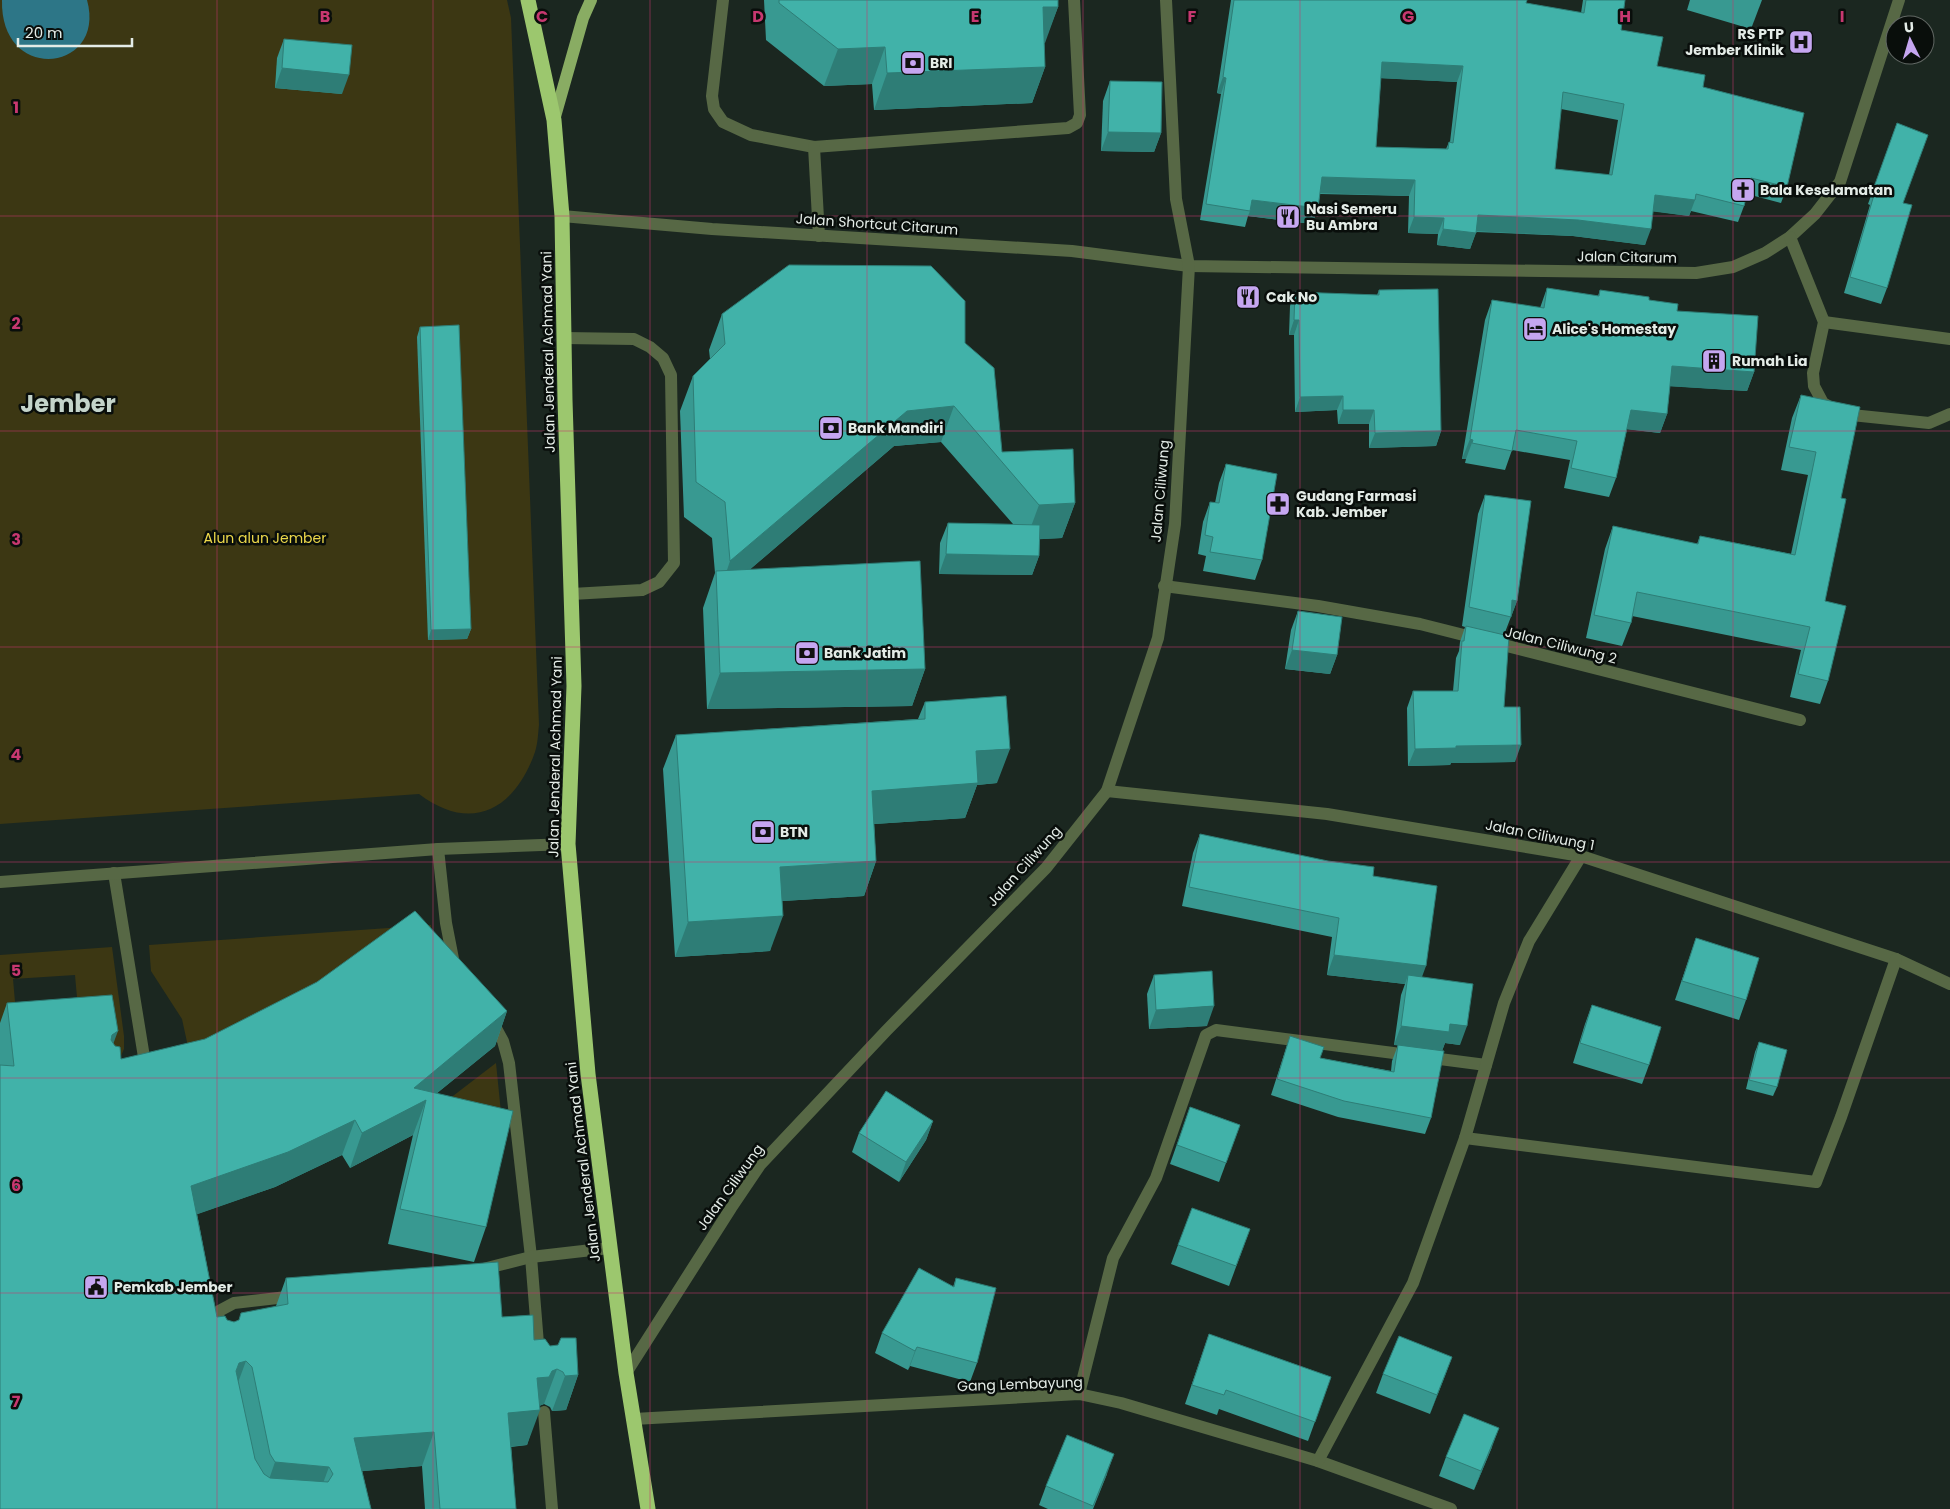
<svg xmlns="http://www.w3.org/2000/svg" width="1950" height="1509" viewBox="0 0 1950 1509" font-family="Poppins,sans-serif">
	<rect width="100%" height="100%" fill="#1b2720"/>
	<!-- green -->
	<g fill="#3c3713">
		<path d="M0,0H507L511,18L539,725C538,733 538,743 535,752C515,809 472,834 419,794L0,824Z"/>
		<path d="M431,925L432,940L186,1064L187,1042L182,1019L151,971L149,945Z"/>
		<path d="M112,947L124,1036V1049L121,1056L80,1031L75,975L13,979L18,1036L0,1038V955Z"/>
		<path d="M496,1063L504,1142L419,1122Z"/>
	</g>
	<!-- water -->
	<path fill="#2d7687" d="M2,0H87C107,72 0,85 2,0Z"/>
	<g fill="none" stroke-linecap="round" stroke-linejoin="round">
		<!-- minor -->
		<g stroke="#576845" stroke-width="12">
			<path d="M723,0L712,96L714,109L723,122L751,135L814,147L1068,128L1077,123L1080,115L1074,0"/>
			<path d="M814,147L819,236"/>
			<path d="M562,216L712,229L1072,251L1189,266L1696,273L1733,267L1765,253L1790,237L1815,214L1840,182L1899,0"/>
			<path d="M1790,237L1824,322L1813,373L1814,386L1823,403L1842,414L1929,423L1950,414"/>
			<path d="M1824,322L1950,339"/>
			<path d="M564,338L634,339L650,347L663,358L671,375L674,563L659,582L642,590L572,594"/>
			<path d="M1164,586L1318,606L1420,624L1800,720"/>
			<path d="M1107,791L1327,814L1581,856L1896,959L1950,984"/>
			<path d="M438,849L446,923L454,964"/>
			<path d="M114,873L144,1057L142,1066L140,1068"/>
			<path d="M0,882L438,849L568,844"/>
			<path d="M491,1019L503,1041L509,1063L531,1257L539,1356"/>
			<path d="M1465,1138L1816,1182L1841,1117L1896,959"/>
			<path d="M483,1269L531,1257L609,1248"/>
			<path d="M216,1332L215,1327L219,1311L234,1303L295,1296"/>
			<path d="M626,1373L731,1208L760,1165L887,1030L1046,868L1107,791L1158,638L1175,524L1189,266L1176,199L1166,0"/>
			<path d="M1079,1394L1113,1258L1156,1178L1206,1035L1216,1030L1486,1065"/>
			<path d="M544,1412L552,1509"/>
			<path d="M634,1419L1079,1394L1121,1403L1318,1461L1451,1509"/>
			<path d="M1318,1461L1413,1283L1465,1138L1504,1003L1529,941L1581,856"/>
		</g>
		<!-- major -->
		<path stroke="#89ac63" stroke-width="12" d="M554,120L583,18L591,0"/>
		<!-- highway -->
		<path stroke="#9cc76e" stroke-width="15" d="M528,0L554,120L562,216L565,400L574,686L568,844L588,1074L626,1373L648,1509"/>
	</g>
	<!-- wall -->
	<g fill="#389991" fill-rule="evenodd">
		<path d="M764,0H1058V7L1044,43L1045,67L1032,103L874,110L872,84L824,86L766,40Z"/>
		<path d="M1231,0H1527L1526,3L1581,13L1583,0H1625L1621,30L1657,66L1703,87L1787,187L1781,203L1747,194L1744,206L1738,222L1691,211L1689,216L1653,211L1645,245L1573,236L1476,232L1470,249L1437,245L1438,234L1408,233L1409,196L1320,194L1318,208L1312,224L1248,216L1245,227L1200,220L1221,94L1217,93ZM1381,78L1457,82L1450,142H1449L1446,149L1376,147ZM1561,109L1618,120L1609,175L1555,169Z"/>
		<path d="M1690,0H1762L1751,29L1687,10Z"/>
		<path d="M284,39L342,94L275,88L277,58Z"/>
		<path d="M1110,81L1161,133L1154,152L1101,151L1103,101Z"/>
		<path d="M1897,123L1903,203L1887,288L1881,304L1844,293L1870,205L1868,204Z"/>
		<path d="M1547,288L1598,296L1600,290L1649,300L1677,311L1754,372L1747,391L1670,386L1667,414L1660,433L1627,429L1616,478L1609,497L1564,488L1570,460L1512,450L1505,470L1465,463L1466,459H1462L1485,320L1492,300L1540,308Z"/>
		<path d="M1379,290L1441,431L1436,446L1369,448V424H1338L1337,410L1295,412L1294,335H1289L1290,306L1295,292L1377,295Z"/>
		<path d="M722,314L965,343L1002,452L1075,503L1062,538L1039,539V556L1032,575L939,574L940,543L948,523L1013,524L941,442L894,446L749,570L925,669L912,706L707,709L703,608L715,573L712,538L684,517L680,411L693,376L710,359L709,350Z"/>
		<path d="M420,327L471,629L467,639L428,640L417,337Z"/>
		<path d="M1801,395L1841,498L1825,601L1828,681L1820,704L1790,697L1801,650L1632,616L1631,623L1622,646L1586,638L1605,549L1613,526L1697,544L1700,536L1791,554L1808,475L1781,470L1792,418Z"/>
		<path d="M1226,464L1262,560L1255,580L1203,571L1206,556L1198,554L1203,522L1210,502L1215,503L1219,483Z"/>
		<path d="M1485,495L1517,601L1504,635V707L1515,762L1451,763L1450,765L1408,766L1407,708L1413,691H1453L1456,658L1459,651L1460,642L1465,627L1462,626L1478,514Z"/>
		<path d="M1298,611L1337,655L1330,674L1285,669L1291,630Z"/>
		<path d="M925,702L997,783L977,785L965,818L874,824L876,861L864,896L782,901L770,951L675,957L663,769L676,735L918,719Z"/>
		<path d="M1200,834L1373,876L1422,977L1460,1045L1445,1043L1442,1051L1431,1118L1425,1134L1338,1117L1271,1095L1290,1036L1320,1058L1391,1071L1392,1061L1398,1045H1394L1401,995L1405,984L1327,975L1332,937L1182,906L1193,853Z"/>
		<path d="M1696,938L1746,1000L1739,1020L1675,1000Z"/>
		<path d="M1154,975L1207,1026L1149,1029L1147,994Z"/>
		<path d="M7,1003L113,1043L121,1059L507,1011L495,1046L437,1093L486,1227L474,1262L388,1244L413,1135L350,1168L342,1155L275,1187L197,1214L217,1317L234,1322L276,1306L286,1278L502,1317L534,1340L550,1346L578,1375L566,1410L552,1411L550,1407L544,1404L539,1406L527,1445L511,1447L516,1509H425L422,1466L362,1471L371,1509H0V1023Z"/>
		<path d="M1592,1005L1649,1065L1642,1084L1573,1063L1585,1024Z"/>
		<path d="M1759,1042L1777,1087L1773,1096L1746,1089L1755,1052Z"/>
		<path d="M1190,1107L1240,1125L1219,1182L1170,1164Z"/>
		<path d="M933,1121L926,1140L899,1182L852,1152L859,1133Z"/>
		<path d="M1250,1229L1229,1286L1171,1264L1178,1245Z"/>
		<path d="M956,1278L977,1363L970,1382L910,1366L908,1370L875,1353L882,1333L953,1287Z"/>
		<path d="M1209,1334L1331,1377L1308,1441L1219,1409L1217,1415L1185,1404Z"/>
		<path d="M1452,1357L1430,1414L1376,1393L1383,1374Z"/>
		<path d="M1492,1447L1474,1490L1439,1476L1446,1457Z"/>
		<path d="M1107,1474L1093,1509H1048L1039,1505L1046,1486Z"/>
	</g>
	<!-- shaded-wall -->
	<g fill="#2e7d76">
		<path d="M1043,7H1058L1045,43H1030Z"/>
		<path d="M885,47L872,84L824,86L838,49Z"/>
		<path d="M1382,62L1463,66L1457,82L1376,78Z"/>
		<path d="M1045,67L1032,103L874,110L887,73Z"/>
		<path d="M282,68L349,75L342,94L275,88Z"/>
		<path d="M1223,77L1226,78L1221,94L1217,93Z"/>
		<path d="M1108,132L1161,133L1154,152L1101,151Z"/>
		<path d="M1322,177L1415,180L1409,196L1316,193Z"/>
		<path d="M1655,195L1695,200L1689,216L1649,211Z"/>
		<path d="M1252,200L1318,208L1312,224L1248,216L1250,211Z"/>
		<path d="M1478,215L1578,220L1651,229L1645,245L1573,236L1472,231Z"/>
		<path d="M1414,217L1444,218L1438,234L1408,233Z"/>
		<path d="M1443,229L1476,233L1470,249L1437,245Z"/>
		<path d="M1294,320H1299L1294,335H1289Z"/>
		<path d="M1672,366L1754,372L1747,391L1665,386Z"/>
		<path d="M1343,396L1337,410L1295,412L1300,397Z"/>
		<path d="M954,406L941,442L894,446L718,597L730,561L907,411Z"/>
		<path d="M1343,410H1374L1369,424H1338Z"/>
		<path d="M1631,410L1667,414L1660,433L1624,429Z"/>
		<path d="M1441,431L1436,446L1369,448L1375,433Z"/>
		<path d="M1470,439L1473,440L1466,459H1462Z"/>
		<path d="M1075,503L1062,538L1026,540L1039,505Z"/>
		<path d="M946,554L1039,556L1032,575L939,574Z"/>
		<path d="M1512,600L1517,601L1511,617Z"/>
		<path d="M471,629L467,639L428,640L431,630Z"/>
		<path d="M1292,650L1337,655L1330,674L1285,669Z"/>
		<path d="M925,669L912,706L707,709L720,673Z"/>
		<path d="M1521,745L1515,762L1451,763L1450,765L1408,766L1415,749L1456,746Z"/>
		<path d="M1010,749L997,783L977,785L965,818L859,825L872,791L976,751Z"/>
		<path d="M876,861L864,896L767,902L780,867Z"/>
		<path d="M783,916L770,951L675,957L688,922Z"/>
		<path d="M1334,955L1426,966L1419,985L1408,975L1405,984L1327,975Z"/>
		<path d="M1214,1006L1207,1026L1149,1029L1156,1010Z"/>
		<path d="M507,1011L495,1046L425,1103L426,1100L413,1135L350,1168L362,1133L414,1088Z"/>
		<path d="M1450,1024L1467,1026L1460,1045L1445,1043L1442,1051L1394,1045L1401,1026Z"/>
		<path d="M118,1031L105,1066L112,1035Z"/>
		<path d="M355,1120L342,1155L275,1187L178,1221L191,1186Z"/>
		<path d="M933,1121L926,1140L899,1182L906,1162Z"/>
		<path d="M917,1347L910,1366L908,1370L915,1351Z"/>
		<path d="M1452,1357L1445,1376L1430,1414L1437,1395Z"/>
		<path d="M246,1361L233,1396L226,1398L239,1363Z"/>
		<path d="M557,1369L544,1404L539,1406L540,1410L527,1445L496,1448L508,1413L537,1378Z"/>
		<path d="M578,1375L566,1410L552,1411L565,1376Z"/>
		<path d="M1499,1428L1492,1447L1474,1490L1481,1471Z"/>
		<path d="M434,1432L422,1466L342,1473L354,1438Z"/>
		<path d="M1114,1454L1107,1474L1092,1509Z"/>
		<path d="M275,1462L329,1467L316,1502L263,1497Z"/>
	</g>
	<!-- building -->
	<g fill="#41b2a9" stroke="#2e7d76" fill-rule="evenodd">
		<path d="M779,0H1058V7H1043L1045,67L887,73L885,47L838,49L779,3Z"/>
		<path d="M1234,0H1527L1526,3L1584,13L1586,0H1625L1621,30L1663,37L1657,66L1705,75L1703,87L1804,113L1787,187L1751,178L1744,206L1696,194L1695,200L1655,195L1651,229L1578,220L1478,215L1476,233L1443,229L1444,218L1414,217L1415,180L1322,177L1318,208L1252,200L1250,211L1206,204L1226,78L1223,77ZM1382,62L1463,66L1453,143L1449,142L1448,149L1376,147ZM1563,92L1624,104L1612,175L1555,169Z"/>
		<path d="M284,39L352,45L349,75L282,68Z"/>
		<path d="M1110,81L1162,82L1161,133L1108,132Z"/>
		<path d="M1897,123L1928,135L1903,203L1912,205L1887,288L1850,277L1876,188L1874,187Z"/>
		<path d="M789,265L931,266L965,301V343L994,368L1002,452L1073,449L1075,503L1039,505L954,406L907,411L730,561L725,502L696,482L693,376L725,344L722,314Z"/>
		<path d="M1547,288L1599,296L1600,290L1649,297V300L1678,304L1677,311L1758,316L1754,372L1672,366L1667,414L1631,410L1616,478L1571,468L1577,441L1516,430L1512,451L1472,443L1473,440L1470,439L1492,300L1544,308Z"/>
		<path d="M1438,289L1441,431L1375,433L1374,410H1343V396L1300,397L1299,320H1294L1295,292L1379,295V290Z"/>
		<path d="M459,325L471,629L431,630L420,327Z"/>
		<path d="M1801,395L1860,407L1841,498L1846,499L1825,601L1846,606L1828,681L1798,674L1810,627L1637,592L1631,623L1594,615L1613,526L1698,544L1700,536L1795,555L1816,452L1789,447Z"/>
		<path d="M1226,464L1277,474L1262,560L1210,552L1213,537L1205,535L1210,502L1219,503Z"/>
		<path d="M1485,495L1531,501L1517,601L1512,600L1511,617L1469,607Z"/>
		<path d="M948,523L1040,525L1039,556L946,554Z"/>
		<path d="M920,561L925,669L720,673L716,571Z"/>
		<path d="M1298,611L1342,617L1337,655L1292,650Z"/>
		<path d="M1466,626L1509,636L1504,707H1520L1521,745L1456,746V748L1415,749L1413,691H1458L1462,641H1464Z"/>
		<path d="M1006,696L1010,749L976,751L978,783L872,791L876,861L780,867L783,916L688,922L676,735L925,719V702Z"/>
		<path d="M1200,834L1328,861L1374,867L1373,876L1437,886L1426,966L1334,955L1339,918L1189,887Z"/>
		<path d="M415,911L507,1011L414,1088L513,1111L486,1227L400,1209L426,1100L362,1133L355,1120L288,1152L191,1186L217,1317L225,1316L227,1320L234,1322L239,1320L241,1313L288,1304L286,1278L498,1262L502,1317L533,1315L534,1340L545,1339L550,1346L558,1345L561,1338H576L578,1375L565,1376L563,1372L557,1369L552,1371L549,1377L537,1378L540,1410L508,1413L516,1509H440L434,1432L354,1438L371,1509H0V1065L14,1066L7,1003L112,995L118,1031L112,1035L111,1040L115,1046L120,1047L121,1059L205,1039L317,982ZM246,1361L252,1367L270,1454L275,1462L329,1467L333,1474L328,1482L270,1478L264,1474L255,1459L236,1371L239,1363Z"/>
		<path d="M1696,938L1759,958L1746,1000L1682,981Z"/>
		<path d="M1212,971L1214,1006L1156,1010L1154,975Z"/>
		<path d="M1408,975L1473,984L1467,1026L1450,1024L1449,1032L1401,1026Z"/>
		<path d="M1592,1005L1661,1027L1649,1065L1580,1043Z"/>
		<path d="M1290,1036L1324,1047L1320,1058L1394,1072L1398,1045L1444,1051L1431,1118L1344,1101L1277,1079Z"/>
		<path d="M1759,1042L1787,1050L1777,1087L1749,1080Z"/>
		<path d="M886,1091L933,1121L906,1162L859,1133Z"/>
		<path d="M1190,1107L1240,1125L1226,1163L1177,1145Z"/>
		<path d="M1192,1208L1250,1229L1236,1266L1178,1245Z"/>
		<path d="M919,1268L954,1287L956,1278L996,1288L977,1363L917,1347L915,1351L882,1333Z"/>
		<path d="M1209,1334L1331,1377L1315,1422L1226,1390L1224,1395L1192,1385Z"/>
		<path d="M1399,1336L1452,1357L1437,1395L1383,1374Z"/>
		<path d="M1464,1414L1499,1428L1481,1471L1446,1457Z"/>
		<path d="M1067,1435L1114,1454L1093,1506L1046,1486Z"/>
	</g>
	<!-- grid -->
	<path fill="none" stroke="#c73870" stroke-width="1" stroke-opacity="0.55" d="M217,0V1509M433,0V1509M650,0V1509M867,0V1509M1083,0V1509M1300,0V1509M1517,0V1509M1733,0V1509M0,216H1950M0,431H1950M0,647H1950M0,862H1950M0,1078H1950M0,1293H1950"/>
	<!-- icons -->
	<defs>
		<symbol id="hospital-square" viewBox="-11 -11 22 22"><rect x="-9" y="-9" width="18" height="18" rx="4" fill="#c5a6f0" stroke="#090e0b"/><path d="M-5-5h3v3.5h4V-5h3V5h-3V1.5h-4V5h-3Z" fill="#111"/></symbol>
		<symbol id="bank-square" viewBox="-11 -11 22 22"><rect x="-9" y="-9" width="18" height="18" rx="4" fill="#c5a6f0" stroke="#090e0b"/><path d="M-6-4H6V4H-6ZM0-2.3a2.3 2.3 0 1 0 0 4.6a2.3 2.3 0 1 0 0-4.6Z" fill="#111"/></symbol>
		<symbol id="church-square" viewBox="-11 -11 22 22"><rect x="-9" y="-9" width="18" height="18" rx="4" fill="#c5a6f0" stroke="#090e0b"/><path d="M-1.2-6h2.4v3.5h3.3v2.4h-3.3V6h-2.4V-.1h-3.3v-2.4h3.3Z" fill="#111"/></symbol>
		<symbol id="restaurant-square" viewBox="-11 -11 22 22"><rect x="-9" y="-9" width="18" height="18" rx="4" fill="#c5a6f0" stroke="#090e0b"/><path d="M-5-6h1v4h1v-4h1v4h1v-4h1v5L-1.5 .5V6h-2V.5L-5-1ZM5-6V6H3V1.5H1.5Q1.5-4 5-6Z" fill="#111"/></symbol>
		<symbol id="hotel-square" viewBox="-11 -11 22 22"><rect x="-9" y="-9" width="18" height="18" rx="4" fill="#c5a6f0" stroke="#090e0b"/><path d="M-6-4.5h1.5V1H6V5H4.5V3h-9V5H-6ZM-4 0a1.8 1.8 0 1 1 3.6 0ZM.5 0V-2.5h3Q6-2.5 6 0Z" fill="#111"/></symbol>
		<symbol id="building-square" viewBox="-11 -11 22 22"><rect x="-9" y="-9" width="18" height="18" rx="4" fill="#c5a6f0" stroke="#090e0b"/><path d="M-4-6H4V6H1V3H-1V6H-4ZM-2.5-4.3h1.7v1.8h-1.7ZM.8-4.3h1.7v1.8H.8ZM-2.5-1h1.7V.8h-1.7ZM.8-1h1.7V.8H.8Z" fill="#111"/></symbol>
		<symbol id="pharmacy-square" viewBox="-11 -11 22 22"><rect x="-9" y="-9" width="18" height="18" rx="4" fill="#c5a6f0" stroke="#090e0b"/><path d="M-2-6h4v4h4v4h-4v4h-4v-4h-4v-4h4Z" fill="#111"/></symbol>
		<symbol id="civic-square" viewBox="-11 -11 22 22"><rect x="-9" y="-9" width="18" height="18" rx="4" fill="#c5a6f0" stroke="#090e0b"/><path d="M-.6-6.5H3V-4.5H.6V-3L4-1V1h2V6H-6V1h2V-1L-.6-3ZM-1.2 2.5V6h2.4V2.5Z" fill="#111"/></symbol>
	</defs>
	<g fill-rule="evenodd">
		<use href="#hospital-square" x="1787" y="28" width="28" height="28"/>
		<use href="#bank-square" x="899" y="49" width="28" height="28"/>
		<use href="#church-square" x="1729" y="176" width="28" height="28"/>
		<use href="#restaurant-square" x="1274" y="203" width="28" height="28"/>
		<use href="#restaurant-square" x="1234" y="283" width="28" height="28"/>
		<use href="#hotel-square" x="1521" y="315" width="28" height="28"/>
		<use href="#building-square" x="1700" y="347" width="28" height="28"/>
		<use href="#bank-square" x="817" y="414" width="28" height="28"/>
		<use href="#pharmacy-square" x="1264" y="490" width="28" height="28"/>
		<use href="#bank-square" x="793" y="639" width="28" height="28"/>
		<use href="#bank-square" x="749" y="818" width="28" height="28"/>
		<use href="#civic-square" x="82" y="1273" width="28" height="28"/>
	</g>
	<g text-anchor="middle" stroke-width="5" stroke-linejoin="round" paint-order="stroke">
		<!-- poi labels -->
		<g font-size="14" font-weight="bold" fill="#e4ece7" stroke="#090e0b" text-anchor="start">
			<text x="1784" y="39" text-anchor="end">RS PTP<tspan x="1784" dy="16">Jember Klinik</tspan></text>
			<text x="930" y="68">BRI</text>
			<text x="1760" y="195">Bala Keselamatan</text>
			<text x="1306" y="214">Nasi Semeru<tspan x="1306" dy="16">Bu Ambra</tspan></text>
			<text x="1266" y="302">Cak No</text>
			<text x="1552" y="334">Alice's Homestay</text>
			<text x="1732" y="366">Rumah Lia</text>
			<text x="848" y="433">Bank Mandiri</text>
			<text x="1296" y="501">Gudang Farmasi<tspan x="1296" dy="16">Kab. Jember</tspan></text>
			<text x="824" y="658">Bank Jatim</text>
			<text x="780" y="837">BTN</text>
			<text x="114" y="1292">Pemkab Jember</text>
		</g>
		<!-- street labels -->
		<g font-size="14" fill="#e4ece7" stroke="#090e0b">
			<text transform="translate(877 224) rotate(4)" y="5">Jalan Shortcut Citarum</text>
			<text transform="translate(1627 257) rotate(1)" y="5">Jalan Citarum</text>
			<text transform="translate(548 352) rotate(-91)" y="5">Jalan Jenderal Achmad Yani</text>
			<text transform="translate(1160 491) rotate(-85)" y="5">Jalan Ciliwung</text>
			<text transform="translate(1561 645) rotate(14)" y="5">Jalan Ciliwung 2</text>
			<text transform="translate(555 757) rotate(-89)" y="5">Jalan Jenderal Achmad Yani</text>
			<text transform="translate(1540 835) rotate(11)" y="5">Jalan Ciliwung 1</text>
			<text transform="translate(1024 866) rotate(-48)" y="5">Jalan Ciliwung</text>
			<text transform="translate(583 1162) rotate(-97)" y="5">Jalan Jenderal Achmad Yani</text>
			<text transform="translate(730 1187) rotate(-54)" y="5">Jalan Ciliwung</text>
			<text transform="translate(1020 1384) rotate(-2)" y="5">Gang Lembayung</text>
		</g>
		<!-- park labels -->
		<g font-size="14" fill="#ebd74a" stroke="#090e0b">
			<text x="265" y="543">Alun alun Jember</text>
		</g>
		<!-- town labels -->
		<g font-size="24" font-weight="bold" fill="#c4d4ca" stroke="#090e0b">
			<text x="68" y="412">Jember</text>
		</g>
	</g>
	<g font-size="16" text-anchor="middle" font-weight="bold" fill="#c73870" stroke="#090e0b" stroke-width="5" stroke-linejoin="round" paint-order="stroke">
		<text x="325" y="22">B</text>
		<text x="542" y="22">C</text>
		<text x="758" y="22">D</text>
		<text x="975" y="22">E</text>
		<text x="1192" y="22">F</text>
		<text x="1408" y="22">G</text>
		<text x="1625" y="22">H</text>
		<text x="1842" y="22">I</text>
		<text x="16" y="113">1</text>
		<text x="16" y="329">2</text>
		<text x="16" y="545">3</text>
		<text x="16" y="760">4</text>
		<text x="16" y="976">5</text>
		<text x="16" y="1191">6</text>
		<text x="16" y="1407">7</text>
	</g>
	<!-- north arrow -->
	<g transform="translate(1910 40) rotate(355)"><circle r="24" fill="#090e0b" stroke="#616763"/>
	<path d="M0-4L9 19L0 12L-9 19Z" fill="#c5a6f0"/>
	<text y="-8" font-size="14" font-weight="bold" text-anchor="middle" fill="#e4ece7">U</text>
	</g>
	<!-- scale -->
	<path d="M18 38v8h114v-8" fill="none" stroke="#e4ece7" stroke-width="2.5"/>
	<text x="25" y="38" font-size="15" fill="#e4ece7" stroke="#090e0b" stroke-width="4" paint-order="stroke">20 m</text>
</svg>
